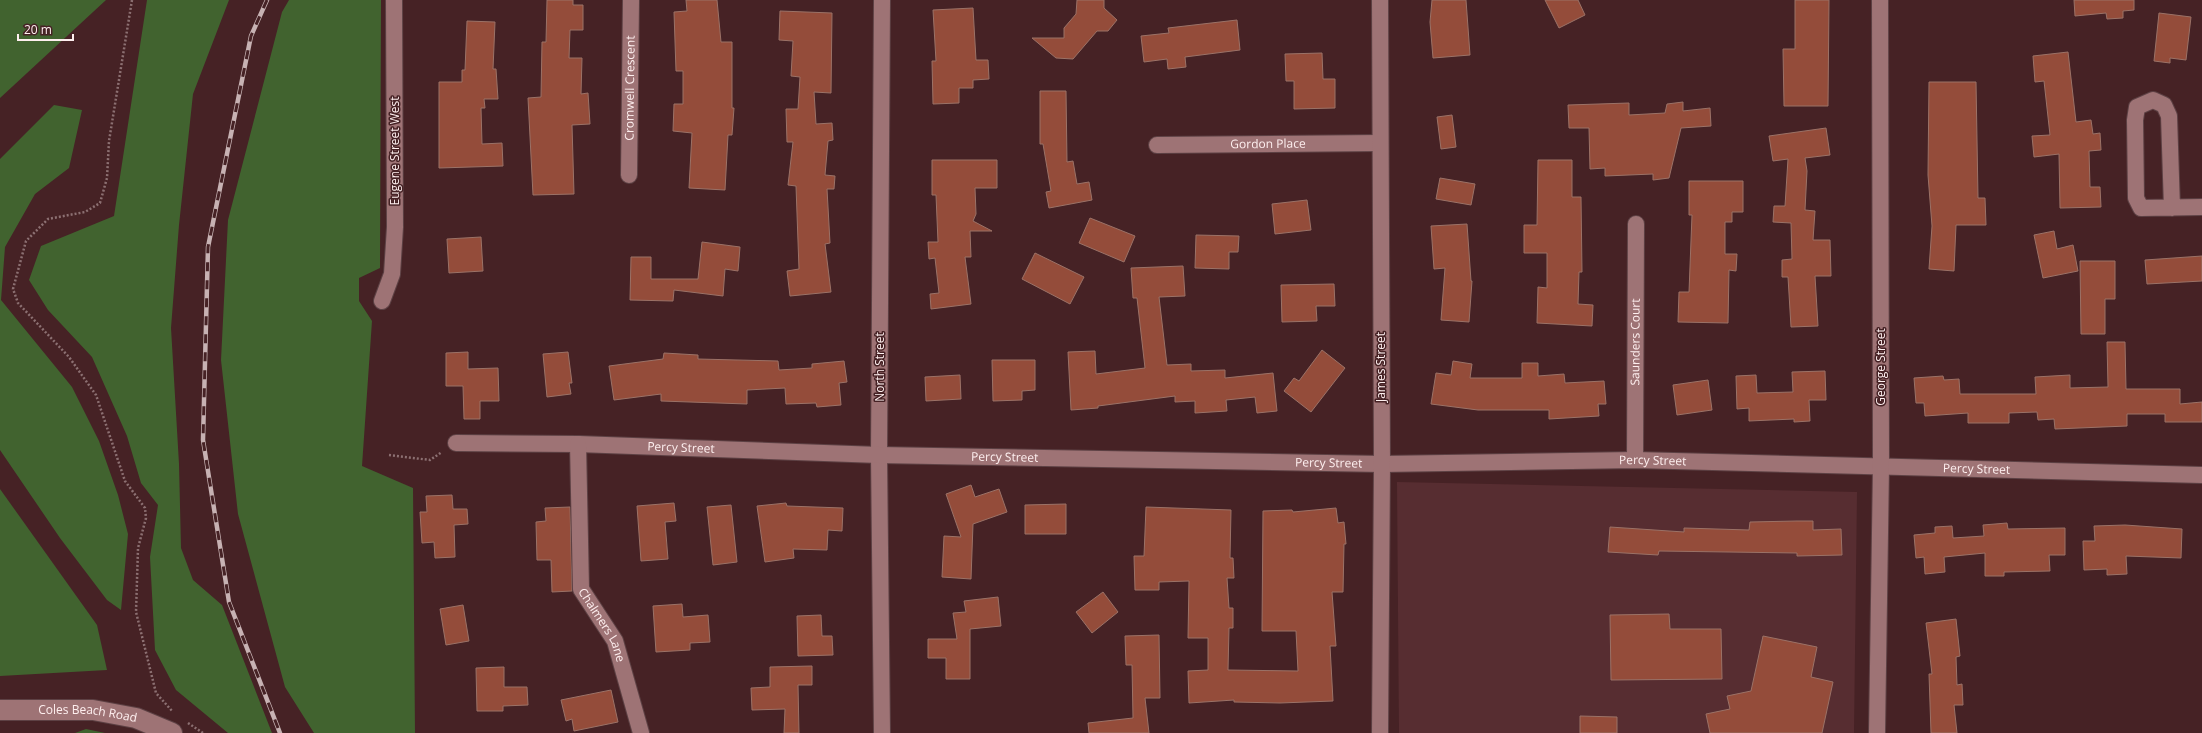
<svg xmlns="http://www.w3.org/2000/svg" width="2202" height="733" viewBox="0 0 2202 733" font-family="'Open Sans',sans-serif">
	<rect width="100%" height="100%" fill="#462225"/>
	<!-- built -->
	<path fill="#572d31" d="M1397,482L1857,492L1854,733H1399Z"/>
	<!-- green -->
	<g fill="#41632f">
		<path d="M0,0H106L0,98Z"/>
		<path d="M147,0H229L193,94L179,225L171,328L179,464L181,548L193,580L222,605L272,733H228L176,690L155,650L150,557L158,505L141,483L127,436L92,357L48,310L29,280L41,246L114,216Z"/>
		<path d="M289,0H381L380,268L359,278V301L372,321L362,466L413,488L415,733H314L285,687L238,514L221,360L228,220L282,12Z"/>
		<path d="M54,105L82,110L69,168L35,194L5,247L1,300L72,387L99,441L118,495L128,534L121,610L107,600L60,538L0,450V159Z"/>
		<path d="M0,489L97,625L107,670L0,676Z"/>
		<path d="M86,729L105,733H75Z"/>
	</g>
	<!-- building -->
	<g fill="#944c3a" stroke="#9b7267">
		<path d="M547,0H573V5H583V30H570L569,58H582L581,94L588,93L590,124L572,125L574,194L533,195L528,98L541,97L542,42H546Z"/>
		<path d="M686,0H717L721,42H732V108H734L732,135H728L725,190L689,188L692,133L673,131L674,104H683V71H676L674,12L687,11Z"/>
		<path d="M1077,0H1104V8L1117,20L1108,31H1097L1073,59L1056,58L1032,38H1064V28L1076,14Z"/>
		<path d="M1432,0H1466L1470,55L1433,58L1430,22Z"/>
		<path d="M1545,0H1578L1585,15L1559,28Z"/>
		<path d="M1795,0H1829L1828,106H1784L1783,49H1795Z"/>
		<path d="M2074,0H2134V10L2123,11V18L2107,19L2106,13L2075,16Z"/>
		<path d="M973,8L976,60H988L989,79L973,80V88H959V103L933,104L932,61H936L933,10Z"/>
		<path d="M780,11L832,13L831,93L814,92L816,124L832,123L833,140L828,141L825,175L835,176L834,189H827L830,243L825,244L831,292L790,296L787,271L799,269L796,186L788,185L793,142H787L786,109H798L800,77L791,76L793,41L779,40Z"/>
		<path d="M2159,13L2191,17L2186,60L2170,58V63L2154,61Z"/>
		<path d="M1237,20L1240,50L1185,57L1186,67L1168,69L1167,59L1144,62L1141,36L1169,33L1168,28Z"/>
		<path d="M467,21L495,22L493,69H496L498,99H484L485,108H481L482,144L502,143L503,166L439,168V82H462V70H465Z"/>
		<path d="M2068,52L2076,122L2091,120L2093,134L2100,133L2101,150L2089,151L2090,187H2100L2101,207L2060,208L2059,154L2034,157L2032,136L2050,135L2044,81L2035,82L2033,56Z"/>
		<path d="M1322,53L1323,79H1335V108L1294,109V81H1286L1285,54Z"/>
		<path d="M1929,82H1976L1978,198H1985L1986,225H1956L1954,271L1929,269L1932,226L1928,175Z"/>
		<path d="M1040,91H1066L1067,162L1073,161L1077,184L1089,182L1092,200L1049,208L1046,192L1051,191L1043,144H1040Z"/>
		<path d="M1683,102V111L1710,108L1711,126L1681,128L1669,178L1653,180V174L1605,176V168L1590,169L1589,128H1569L1568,105L1629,103V115L1665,113L1667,104Z"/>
		<path d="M1452,115L1456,147L1441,149L1437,117Z"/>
		<path d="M1826,128L1830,155L1805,158L1807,171L1805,210L1815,211L1813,240H1830L1831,276H1815L1818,326L1791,327L1788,277H1782V260L1792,259L1791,223L1773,222L1774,206H1785L1788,159L1773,161L1769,136Z"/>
		<path d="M932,160H997V188H975L976,214L973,221L992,231H970L971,257H965L971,304L931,309L930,294L939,293L935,258L929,259L928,242H938L936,195H932Z"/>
		<path d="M1538,160H1572V197H1581L1582,272H1579L1578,304L1593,305L1592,326L1537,323L1538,287L1547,288V253H1524V225H1537Z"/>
		<path d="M1440,178L1475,184L1471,205L1436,199Z"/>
		<path d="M1689,181H1743V212H1732V222H1725V254H1737L1736,271L1729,270L1728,323L1678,322L1679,292H1689L1692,215H1689Z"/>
		<path d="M1307,200L1311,230L1275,234L1272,204Z"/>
		<path d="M1090,218L1135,236L1124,262L1079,243Z"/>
		<path d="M1467,224L1471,281H1472L1469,322L1441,320L1445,268L1434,269L1431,226Z"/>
		<path d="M2054,231L2057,249L2073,245L2078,271L2043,278L2034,235Z"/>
		<path d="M1196,235L1239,236L1238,252H1229V269L1195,268Z"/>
		<path d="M481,237L483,271L449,273L447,239Z"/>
		<path d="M702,242L740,247L738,271L725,269L723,296L674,290L673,301L630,300L631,257H651V279H698Z"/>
		<path d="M1035,253L1084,277L1070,304L1022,279Z"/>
		<path d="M2202,256V281L2147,284L2145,260Z"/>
		<path d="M2080,261H2115V299H2105V334H2081Z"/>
		<path d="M1183,266L1185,296L1159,297L1167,365L1191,364V371L1225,370V378L1273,373L1277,411L1257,413L1255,397L1226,400L1227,411L1195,413V401L1175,402V396L1098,406V408L1071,410L1068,352L1095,351L1096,374L1145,368L1137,298H1133L1131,268Z"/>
		<path d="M1334,284L1335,306H1316L1317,321L1282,322L1281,285Z"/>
		<path d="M2107,342H2125L2126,389H2180V404L2202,402V422H2165V414H2127V426L2055,429L2054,419L2038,420L2037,412L2009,413V423H1968V413L1925,416L1924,403H1916L1914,378L1943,376L1944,380L1959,379L1960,394H2036L2035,377L2070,375V388L2108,387Z"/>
		<path d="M1322,350L1345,368L1311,412L1284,391L1294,378L1299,381Z"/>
		<path d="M468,352V369L498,368L499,401H480V419H464L463,386H446V353Z"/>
		<path d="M568,352L572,383H569L571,394L547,397L543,354Z"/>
		<path d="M664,353L698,355V359L778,361L779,370L812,368V364L844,361L847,382L839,383L841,405L817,407L816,403L786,404L785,388L747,390V404L661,401V394L614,400L609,366L663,359Z"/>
		<path d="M992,360H1035V390L1022,391V400L993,401Z"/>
		<path d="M1453,361L1472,364L1470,378H1522V363H1538V376L1564,374L1565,383L1604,381L1606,404H1598L1599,416L1549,419V410H1478L1431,404L1436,373L1451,375Z"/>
		<path d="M1825,371L1826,400H1809L1810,421L1794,422V419L1749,421V408L1737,409L1736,376L1756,375L1757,393L1793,392L1792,372Z"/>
		<path d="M960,375L961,399L926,401L925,377Z"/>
		<path d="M1708,380L1712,410L1677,415L1673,385Z"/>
		<path d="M971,485L975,497L999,489L1007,512L973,524L971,579L942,577L944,536L961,537L946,494Z"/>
		<path d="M452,495L453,509H467L468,524L454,525L455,557L435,558L434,542L422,543L420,512H427L426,496Z"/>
		<path d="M674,503L676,521L665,522L668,559L641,561L637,506Z"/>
		<path d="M786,503L787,506L843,508L842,531L828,530L827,550L793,549L794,558L765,562L757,506Z"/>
		<path d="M1066,504V534H1025V505Z"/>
		<path d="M731,505L737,562L713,565L707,507Z"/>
		<path d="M570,507L572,591L552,592L551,560H537L536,522L546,521L545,508Z"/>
		<path d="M1146,507L1231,510L1230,558H1233L1234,578H1227L1229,608H1233V628H1229L1228,670L1298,671L1296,631H1262L1263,511L1292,510L1293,512L1336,508L1338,523L1344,522L1346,544H1344L1343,592H1332L1336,646H1330L1333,701L1280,703L1234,702V700L1189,703L1188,671L1208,670V638H1188L1189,581L1159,582V590H1135L1134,556H1144Z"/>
		<path d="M1797,521H1813V530L1841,529L1842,555L1797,556V553L1659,551L1658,555L1608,552L1610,527L1684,532V528L1749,530L1750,522Z"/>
		<path d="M2007,523L2008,529L2065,528V555H2049L2050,571L2004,572V576H1985V553L1944,557L1945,572L1925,574L1924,557L1916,558L1914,535L1935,533V527L1952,526L1953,538L1984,536L1983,525Z"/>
		<path d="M2125,525L2182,529L2181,558L2126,556L2127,574L2107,575V569L2084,570L2083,541H2095L2094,526Z"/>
		<path d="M1103,592L1118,612L1092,633L1076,612Z"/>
		<path d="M998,597L1001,626L970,629V679H946V658H928V639H957L953,613L966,612L964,601Z"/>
		<path d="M682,604L683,617L708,615L710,642L690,643V650L656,652L653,606Z"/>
		<path d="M463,605L469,641L446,645L440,609Z"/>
		<path d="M1669,614L1670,629H1721L1722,679L1611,680L1610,615Z"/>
		<path d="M821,615L822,636H832L833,655L798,656L797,616Z"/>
		<path d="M1956,619L1960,656L1956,657L1957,685L1962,684L1963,705H1954L1957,733H1931L1929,674H1932L1926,623Z"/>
		<path d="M1159,635L1160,698H1145L1149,733H1089L1088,723L1133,718L1132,665H1126L1125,636Z"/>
		<path d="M1763,636L1817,647L1811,677L1833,682L1822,733H1710L1706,714L1730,709L1727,696L1751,691Z"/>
		<path d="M812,666V685H798L799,733H784L785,709L752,710L751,688L770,687V667Z"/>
		<path d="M504,667V687H527L528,705L503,706V711H477L476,668Z"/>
		<path d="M611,690L618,722L574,731L572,719L566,721L561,700Z"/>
		<path d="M1580,716L1617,717V733H1580Z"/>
	</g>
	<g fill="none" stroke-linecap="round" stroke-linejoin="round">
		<defs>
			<g id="minor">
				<path d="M882,0L879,455L882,733"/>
				<path id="s1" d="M1157,145L1380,143"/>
				<path id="s2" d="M629,175L631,0"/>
				<path d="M2172,208L2169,116L2164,105L2153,100L2137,107L2135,120L2136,198L2141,208L2202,207"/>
				<path d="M382,301L392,274L395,227L394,0"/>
				<path id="s3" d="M456,443L578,444L879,455L1382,464L1635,460L2202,475"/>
				<path id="s4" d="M578,444L581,589L615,641L641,733"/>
				<path id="s5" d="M1635,460L1636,224"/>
				<path d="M1380,733L1382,464L1380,0"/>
				<path d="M1877,733L1881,466L1880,0"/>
			</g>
			<g id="tertiary">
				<path id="s6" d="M0,710H93L136,718L172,733"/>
			</g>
		</defs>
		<!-- minor casing -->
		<use href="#minor" stroke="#5d4144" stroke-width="18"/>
		<!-- tertiary casing -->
		<use href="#tertiary" stroke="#5d4144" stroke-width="22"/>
		<!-- path -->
		<g stroke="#8c7072" stroke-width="2.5" stroke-dasharray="2 2" stroke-linecap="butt">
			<path d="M132,0L109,141L107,178L100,203L85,212L48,219L26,241L13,289L18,303L69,357L96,395L125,481L145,508L146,518L138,548L136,612L156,693L173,712"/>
			<path d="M389,455L430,460L442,452"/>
			<path d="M188,723L203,733"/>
		</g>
		<!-- minor -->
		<use href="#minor" stroke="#9e7375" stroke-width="16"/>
		<!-- tertiary -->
		<use href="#tertiary" stroke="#9e7375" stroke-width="20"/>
		<defs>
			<path id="rail" d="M267,0L251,36L208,247L203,440L229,602L280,733"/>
		</defs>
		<!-- rail casing -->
		<use href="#rail" stroke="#c7b2b3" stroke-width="4.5"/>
		<!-- rail -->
		<use href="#rail" stroke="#462225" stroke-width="3" stroke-dasharray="9" stroke-linecap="butt"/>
	</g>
	<g text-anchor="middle" stroke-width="3" stroke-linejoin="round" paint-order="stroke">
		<!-- street labels -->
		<g font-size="12" fill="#feefef" stroke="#462225">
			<text dy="4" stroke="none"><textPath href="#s2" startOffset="87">Cromwell Crescent</textPath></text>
			<text dy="4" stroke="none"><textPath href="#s1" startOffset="111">Gordon Place</textPath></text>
			<text transform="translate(395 151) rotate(-90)" y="4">Eugene Street West</text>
			<text dy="4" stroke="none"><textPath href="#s5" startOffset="118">Saunders Court</textPath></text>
			<text transform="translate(880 367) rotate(-90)" y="4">North Street</text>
			<text transform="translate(1381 367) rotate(-90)" y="4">James Street</text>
			<text transform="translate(1881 367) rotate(-90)" y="4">George Street</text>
			<text dy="4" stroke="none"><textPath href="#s3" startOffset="225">Percy Street</textPath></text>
			<text dy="4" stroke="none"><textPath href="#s3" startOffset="549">Percy Street</textPath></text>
			<text dy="4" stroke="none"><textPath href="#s3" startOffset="1197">Percy Street</textPath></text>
			<text dy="4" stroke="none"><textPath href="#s3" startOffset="873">Percy Street</textPath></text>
			<text dy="4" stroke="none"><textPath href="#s3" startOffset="1521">Percy Street</textPath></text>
			<text dy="4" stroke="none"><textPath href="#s4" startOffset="187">Chalmers Lane</textPath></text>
			<text dy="4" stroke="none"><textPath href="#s6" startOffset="88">Coles Beach Road</textPath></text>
		</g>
	</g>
	<!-- scale -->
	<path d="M18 34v6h55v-6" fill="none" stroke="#feefef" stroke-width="2"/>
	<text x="24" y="34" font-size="12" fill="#feefef" stroke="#462225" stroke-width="3" paint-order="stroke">20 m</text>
</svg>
